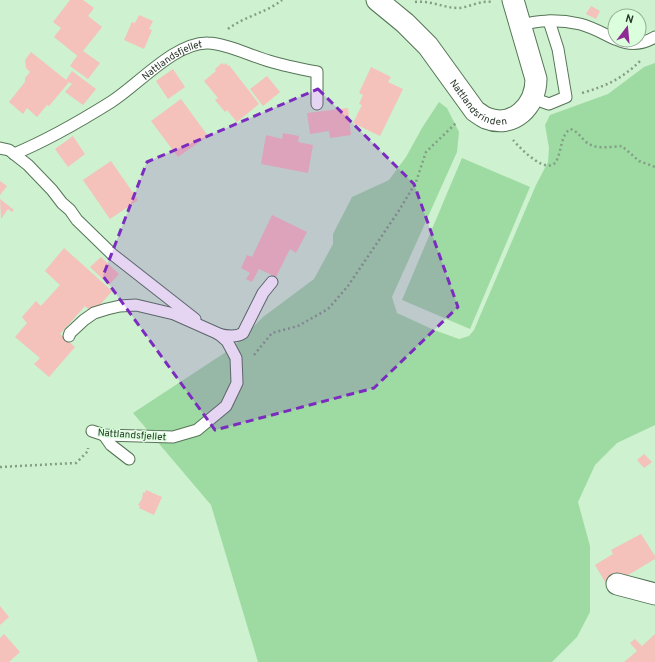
<svg xmlns="http://www.w3.org/2000/svg" width="655" height="662" viewBox="0 0 655 662" font-family="Overpass,sans-serif">
	<rect width="100%" height="100%" fill="#cef1cf"/>
	<!-- green -->
	<g fill="#9edba2">
		<path d="M655,63V425L617,443L595,465L578,502L590,546V612L577,637L552,662H258L211,505L133,413L232,348L263,317L314,279L333,244V234L352,197L389,180L406,157L422,128L439,102L447,108L459,132L457,152L392,297L397,313L434,330L459,339L469,336L474,330L536,185L548,162L549,148L545,125L550,115L608,94L644,67Z"/>
		<path d="M462,158L530,187L470,329L402,300Z"/>
	</g>
	<!-- building -->
	<g fill="#f4c1bb">
		<path d="M70,0H83L94,8L88,16L102,27L83,51L100,63L88,79L70,66L77,56L80,58L54,37L61,28L53,22Z"/>
		<path d="M591,6L600,11L596,19L586,14Z"/>
		<path d="M139,15L153,21L149,29L152,30L144,49L124,40L132,22L135,23Z"/>
		<path d="M31,52L66,80L72,71L96,89L83,105L65,92L72,84L69,82L49,106L47,105L37,117L27,108L23,114L9,102L25,82V78L30,72L26,68L25,60Z"/>
		<path d="M222,63L224,65L226,63L228,66L229,65L259,104L237,122L227,110L225,112L215,100L218,98L204,81L216,71L215,69Z"/>
		<path d="M371,67L391,77L388,82L403,89L380,136L353,123L362,105L359,104L363,95L359,93Z"/>
		<path d="M173,69L185,87L168,99L156,81Z"/>
		<path d="M267,76L280,92L263,106L250,89Z"/>
		<path d="M181,99L208,136L178,157L151,121Z"/>
		<path d="M348,108L351,135L330,138L329,131L310,134L307,113Z"/>
		<path d="M283,133L299,136L298,142L313,145L308,173L261,164L266,135L282,139Z"/>
		<path d="M73,136L85,154L68,167L55,149Z"/>
		<path d="M111,161L138,200L110,219L83,180Z"/>
		<path d="M0,181L7,186L0,195Z"/>
		<path d="M0,199L14,210L12,212L8,209L1,219Z"/>
		<path d="M272,215L307,232L296,253L290,249L276,277L259,269L252,282L246,279L250,273L241,268L247,255L252,257Z"/>
		<path d="M64,248L112,291L93,313L85,306L60,334L75,347L49,377L34,364L40,358L15,337L27,323L22,317L36,301L41,306L60,285L45,271Z"/>
		<path d="M101,257L119,274L109,285L90,267Z"/>
		<path d="M644,454L652,462L644,468L637,460Z"/>
		<path d="M146,490L162,497L154,515L139,508L140,506L138,505L142,499L143,492L145,493Z"/>
		<path d="M641,534L655,556V559L608,587L595,565L613,554L611,550Z"/>
		<path d="M0,606L9,617L0,625Z"/>
		<path d="M4,634L20,652L9,662H0V638Z"/>
		<path d="M655,634V662H624L637,651L630,643L635,639L642,646Z"/>
	</g>
	<g fill="none" stroke-linecap="round" stroke-linejoin="round">
		<defs>
			<g id="service">
				<path d="M520,26C537,19 562,20 580,24C592,27 604,34 615,39"/>
				<path d="M618,40C631,46 643,44 655,37"/>
				<path d="M532,98L549,104L566,97L558,49L549,21"/>
				<path d="M0,148L9,150L28,165L52,190L62,203L70,210L77,220L112,254L195,319"/>
				<path id="s1" d="M14,154C48,140 79,122 111,102C138,85 175,42 208,43C224,43 252,56 269,61C285,66 301,69 317,72V104"/>
				<path d="M218,334C226,336 236,338 243,333L263,293L272,282"/>
				<path d="M69,336L70,333L84,320L94,313L107,309L120,306L136,305L174,314L219,334L227,341L236,358L237,383L226,406L197,430L173,437L104,435L92,431"/>
				<path d="M104,435L111,445L129,459"/>
			</g>
			<g id="minor">
				<path id="s2" d="M377,0L405,23L428,46L475,111C478,113 482,116 486,118C513,129 536,106 536,79L513,0"/>
				<path d="M617,584L655,594"/>
			</g>
		</defs>
		<!-- service casing -->
		<use href="#service" stroke="#557557" stroke-width="13"/>
		<!-- minor casing -->
		<use href="#minor" stroke="#557557" stroke-width="23"/>
		<!-- path -->
		<g stroke="#849d85" stroke-width="2.5" stroke-dasharray="2 3" stroke-linecap="butt">
			<path d="M415,2C431,0 443,8 459,8C470,7 481,0 492,2"/>
			<path d="M228,29C245,16 266,13 282,0"/>
			<path d="M582,93C606,86 622,79 640,61"/>
			<path d="M513,140C520,148 551,181 558,157C562,147 561,136 570,129C577,131 580,136 585,141C594,150 610,147 622,146L639,161L655,167"/>
			<path d="M254,355L272,333L298,326L328,309L348,286L400,209L416,182L426,152L456,123"/>
			<path d="M0,467L76,463L88,451V448"/>
		</g>
		<!-- service -->
		<use href="#service" stroke="#fff" stroke-width="11"/>
		<!-- minor -->
		<use href="#minor" stroke="#fff" stroke-width="21"/>
	</g>
	<!-- marked area -->
	<path fill="#7b2cbf" fill-opacity="0.2" stroke="#7b2cbf" stroke-width="3" stroke-dasharray="8 5" stroke-linejoin="round" d="M318,89L414,184L458,307L374,388L215,430L103,276L147,162Z"/>
	<g text-anchor="middle" stroke-width="3" stroke-linejoin="round" paint-order="stroke">
		<!-- street labels -->
		<g font-size="10" fill="#29372a" stroke="#dbffdc">
			<text dy="4" stroke="none"><textPath href="#s1" startOffset="185">Nattlandsfjellet</textPath></text>
			<text dy="4" stroke="none"><textPath href="#s2" startOffset="147">Nattlandsrinden</textPath></text>
			<text transform="translate(132 434) rotate(4)" y="4">Nattlandsfjellet</text>
		</g>
	</g>
	<!-- north arrow -->
	<g transform="translate(627 28) rotate(16)"><circle r="19" fill="#dbffdc" stroke="#94af95"/>
	<path d="M0-3L7 15L0 10L-7 15Z" fill="#8f2c93"/>
	<text y="-6" font-size="11" font-weight="bold" text-anchor="middle" fill="#29372a">N</text>
	</g>
</svg>
